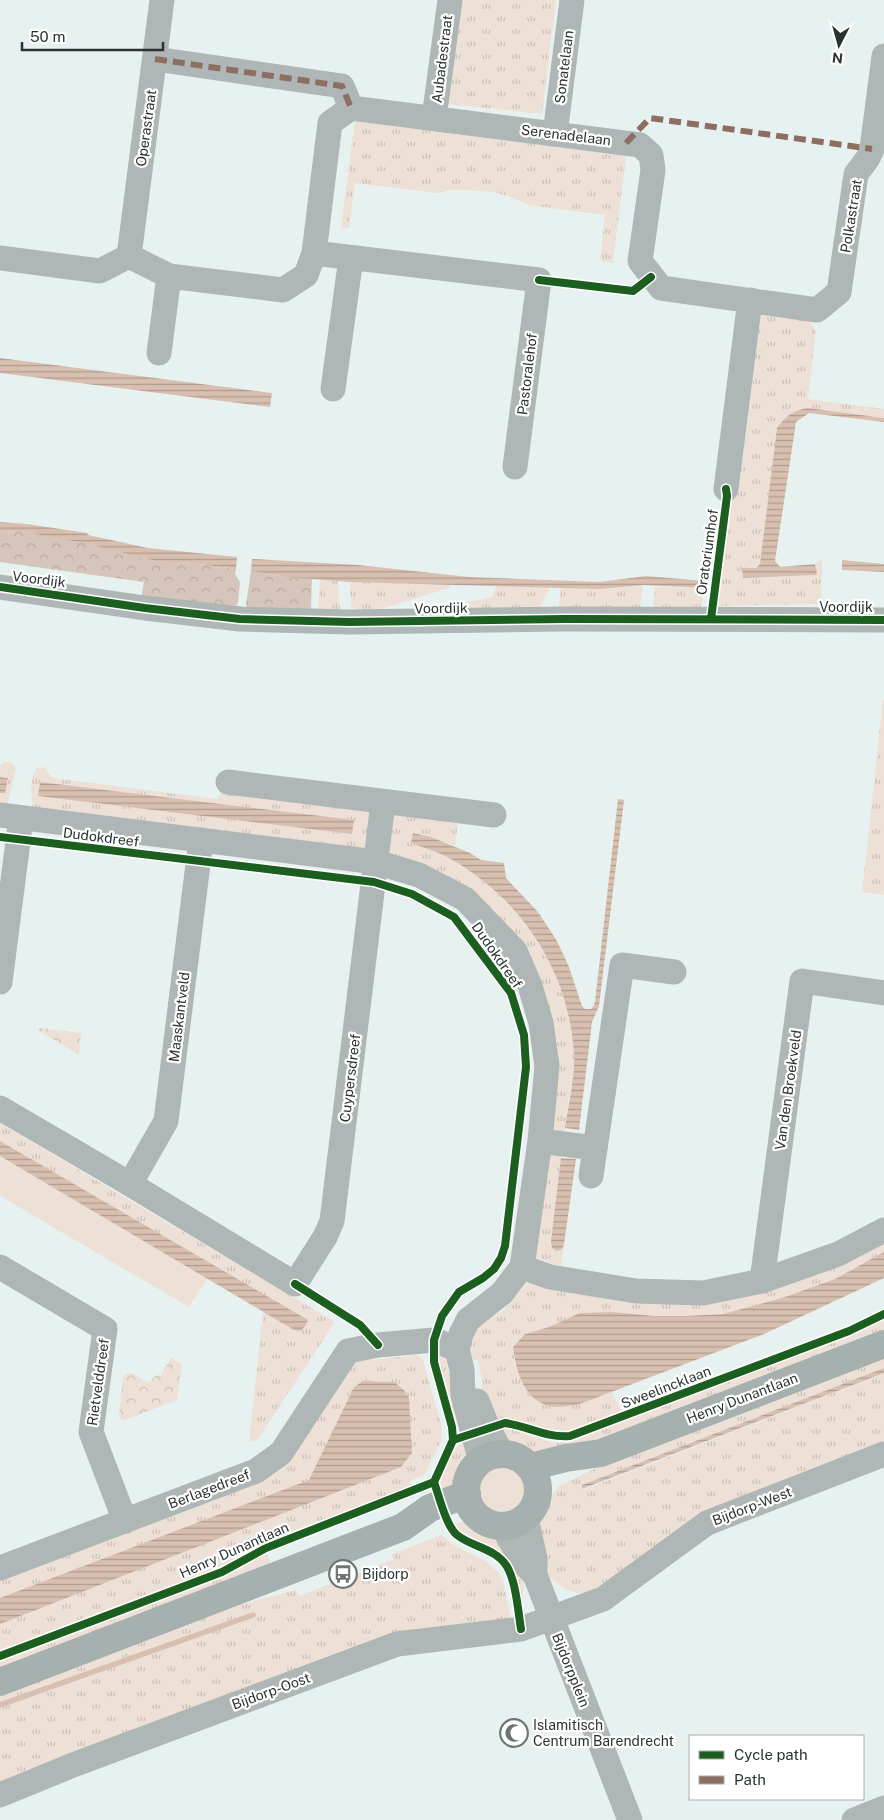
<svg xmlns="http://www.w3.org/2000/svg" width="884" height="1820" viewBox="0 0 884 1820" font-family="'Public Sans',sans-serif">
	<defs>
		<pattern id="grass-tufts" width="24" height="20" patternUnits="userSpaceOnUse" patternTransform="scale(1.25)"><rect width="24" height="20" fill="#ede0d6"/><path d="M3 7l-1-3M5 7V3M7 7l1-3M15 17l-1-3M17 17v-4M19 17l1-3" fill="none" stroke="#cbc1b8"/></pattern>
		<pattern id="forest-crowns" width="20" height="18" patternUnits="userSpaceOnUse" patternTransform="scale(1.25)"><rect width="20" height="18" fill="#d6c5ba"/><path d="M2 6a3 3 0 1 1 6 0M12 15a3 3 0 1 1 6 0" fill="none" stroke="#b8aaa0"/></pattern>
		<pattern id="park-crowns" width="20" height="18" patternUnits="userSpaceOnUse" patternTransform="scale(1.25)"><rect width="20" height="18" fill="#ede0d6"/><path d="M2 6a3 3 0 1 1 6 0M12 15a3 3 0 1 1 6 0" fill="none" stroke="#cbc1b8"/></pattern>
		<pattern id="water-rules" width="6" height="5" patternUnits="userSpaceOnUse" patternTransform="scale(1.25)"><rect width="6" height="5" fill="#d8bfb0"/><path d="M0 2.5h6" fill="none" stroke="#af9c90"/></pattern>
	</defs>
	<rect width="100%" height="100%" fill="#e7f2f0"/>
	<!-- grass -->
	<g fill="url(#grass-tufts)" fill-rule="evenodd">
		<path d="M461,0H556L542,114L448,104Z"/>
		<path d="M355,121L626,156L613,263L600,261L605,215L528,205L511,197L494,192L463,190H448L437,193L355,183L349,228L341,227Z"/>
		<path d="M761,313L808,319L816,331L808,399L884,409V418L808,408L777,428L760,564L743,578L815,575L816,566L815,564L822,559L821,604L718,606L734,485L740,481Z"/>
		<path d="M320,579L338,581L340,613L318,612Z"/>
		<path d="M350,582L451,584L449,588L371,612L351,607Z"/>
		<path d="M497,585L550,587L537,613L424,609L441,607L492,597Z"/>
		<path d="M643,585L639,613L558,612L561,588L599,589Z"/>
		<path d="M655,587L704,588L701,609L657,613L653,606Z"/>
		<path d="M883,700H884V895L862,892Z"/>
		<path d="M4,762H11L16,768L7,806L0,805V793H5L8,778L0,777V765Z"/>
		<path d="M44,767L52,778L217,799L222,792L372,809L367,852L33,812C32,799 28,777 37,768ZM40,782L353,820L352,834L38,796Z"/>
		<path d="M393,809L458,821L455,846L431,837L413,833L411,843C423,848 436,851 447,857C521,898 569,971 574,1056C575,1075 569,1095 567,1113C562,1156 556,1199 551,1241L561,1249L564,1244L561,1267L531,1256L541,986L437,872L391,853L385,842Z"/>
		<path d="M0,1123L335,1322L258,1439L249,1442L263,1311L294,1330L307,1320L0,1141Z"/>
		<path d="M884,1236V1252L835,1279L782,1298L723,1314L686,1316H654L549,1327L525,1334L513,1347L515,1366L577,1405L612,1391L622,1413C602,1421 577,1436 555,1433C531,1431 518,1413 492,1423L480,1390L483,1384L478,1360L471,1361L468,1338L479,1326L502,1311L530,1280L688,1302Z"/>
		<path d="M884,1321V1331L586,1447L528,1454L507,1443L500,1429H514L553,1443L570,1442Z"/>
		<path d="M438,1349L446,1356L448,1369L467,1432L458,1431L438,1365Z"/>
		<path d="M884,1354V1368L582,1485L583,1490L884,1373V1445L588,1593H577L565,1589L553,1581L546,1572L535,1521L544,1504L559,1486L619,1457Z"/>
		<path d="M418,1355L423,1360L442,1427L441,1441L424,1475L410,1481L412,1486L266,1541L211,1572L0,1652V1575L265,1473L350,1362Z"/>
		<path d="M469,1441V1462L459,1480L455,1486L441,1490C439,1479 449,1452 458,1446C461,1443 466,1442 469,1441Z"/>
		<path d="M462,1522L474,1524L498,1536L520,1572L524,1583L522,1606C517,1591 519,1575 508,1561C496,1547 457,1537 454,1524Z"/>
		<path d="M442,1535L454,1545L485,1561L498,1572L503,1579L511,1620L489,1626L0,1784V1693L223,1609L296,1590L299,1596L394,1559L392,1554Z"/>
		<path d="M267,1553L271,1562L243,1579L0,1671V1661L235,1572Z"/>
	</g>
	<!-- forest -->
	<g fill="url(#forest-crowns)">
		<path d="M0,531L25,532L96,544L97,546L152,560L176,564L185,562L236,569L235,574L240,582L238,603L236,606L141,599L144,582L0,562Z"/>
		<path d="M251,571L286,577L312,578L311,611L247,607L246,604Z"/>
	</g>
	<!-- park -->
	<g fill="url(#park-crowns)">
		<path d="M39,1028L81,1033L79,1055L38,1030Z"/>
		<path d="M171,1358L182,1364L177,1400L125,1420L121,1419L119,1414L123,1377L126,1374L130,1372L145,1381L149,1382L155,1376L161,1375Z"/>
	</g>
	<!-- garden -->
	<g fill="#ede0d6">
		<path d="M0,1156L208,1278L189,1307L0,1196Z"/>
		<circle cx="502" cy="1490" r="23"/>
	</g>
	<!-- water -->
	<g fill="url(#water-rules)">
		<path d="M0,358L272,393L270,407L0,373Z"/>
		<path d="M808,408L884,418V422L809,413L796,422L775,561L780,567L815,564L817,574L815,575L743,578L742,568H756L760,564L777,428C787,415 792,411 808,408Z"/>
		<path d="M0,522L27,524L87,533L88,535L148,548L237,557L236,569L185,562L176,564L156,561L96,546V544L85,543L25,532L0,531Z"/>
		<path d="M252,559L358,565L469,577L599,582L646,576L705,581L704,588L643,585L599,589L350,582L286,577L251,571Z"/>
		<path d="M842,560L884,564V572L842,570Z"/>
		<path d="M0,777L8,778L5,793H0Z"/>
		<path d="M40,782L354,820L352,834L38,796Z"/>
		<path d="M618,799L624,800L599,1006L592,1022L579,1130L565,1128C568,1107 575,1077 574,1056C570,972 521,897 447,857C436,851 423,848 411,843L413,833L431,837L470,853L481,860L504,863L506,878L538,912L557,941L569,967L582,1006L585,1009H591L593,1007L595,1002Z"/>
		<path d="M0,1141L308,1320L306,1325L301,1331L294,1330L0,1156Z"/>
		<path d="M561,1158L576,1159L564,1244L562,1249L557,1251L552,1248L551,1241Z"/>
		<path d="M884,1252V1278L764,1334L577,1405C571,1405 564,1407 557,1407C526,1406 516,1373 513,1347L525,1334L549,1327L580,1313L611,1312L654,1316H686L723,1314L782,1298L835,1279Z"/>
		<path d="M884,1368V1373L582,1489V1485Z"/>
		<path d="M363,1381L394,1382L404,1390L409,1398L412,1453L401,1467L0,1624V1598L309,1480L354,1387Z"/>
	</g>
	<g fill="none" stroke-linecap="round" stroke-linejoin="round">
		<!-- stream -->
		<path stroke="#d8bfb0" stroke-width="5.5" d="M0,1705L253,1615"/>
		<!-- minor -->
		<g stroke="#afb7b6" stroke-width="25">
			<path d="M155,59L342,86L351,108"/>
			<path d="M434,118L450,0"/>
			<path d="M555,134L572,0"/>
			<path d="M314,253L330,123L351,108L640,145L651,155L653,170L640,261L661,288L817,310L839,292L856,174L868,158L872,149L884,56"/>
			<path d="M129,256L162,0"/>
			<path d="M0,258L100,271L129,256L169,276L283,290L306,275L314,253L539,280L515,467"/>
			<path d="M159,353L169,276"/>
			<path d="M333,389L351,258"/>
			<path d="M726,489L750,300"/>
			<path d="M0,587L145,608L240,619L349,622L565,619L884,620"/>
			<path d="M228,782L494,815"/>
			<path d="M0,815L376,862L419,875L465,899L515,951L530,986L541,1023L547,1066L540,1141L522,1267L502,1293L468,1320L461,1334L457,1349L462,1370L463,1395L481,1462"/>
			<path d="M0,982L21,818"/>
			<path d="M0,1108L130,1184L295,1284L325,1237L332,1221L383,802"/>
			<path d="M540,1141L595,1148"/>
			<path d="M591,1176L622,965L674,972"/>
			<path d="M130,1184L166,1121L201,840"/>
			<path d="M0,1267L105,1329L91,1432L125,1521"/>
			<path d="M522,1267L550,1277L636,1291L703,1293L762,1281L838,1254L884,1230"/>
			<path d="M762,1281L802,981L884,993"/>
			<path d="M477,1401L488,1428L502,1454"/>
			<path d="M526,1517L535,1559V1575L630,1820"/>
			<path d="M502,1526L524,1564L535,1575"/>
			<path d="M0,1568L256,1471L281,1453L348,1351L378,1345L434,1340L457,1349"/>
			<path d="M0,1795L73,1765L397,1644L521,1629L603,1599L707,1523L884,1454"/>
			<path d="M854,1820L884,1808"/>
		</g>
		<!-- major -->
		<g stroke="#a6b0af" stroke-width="28">
			<circle cx="502" cy="1490" r="36"/>
			<path d="M530,1467L566,1458L601,1453L884,1344"/>
			<path d="M0,1682L403,1527L430,1508L467,1494"/>
		</g>
		<!-- quiet -->
		<g stroke="#8d6e63" stroke-width="6" stroke-dasharray="12 6" stroke-linecap="butt">
			<path d="M155,59L342,86L351,108"/>
			<path d="M626,143L650,118L872,149"/>
		</g>
		<defs>
			<g id="cycleway">
				<path d="M539,280L633,291L651,277"/>
				<path d="M0,587L145,608L240,619L349,622L565,619L884,620"/>
				<path d="M711,619L727,496L726,489"/>
				<path d="M0,837L374,882L412,894L454,917L511,993L524,1035L526,1067L505,1246L501,1258L494,1269L483,1278L459,1292L442,1316L434,1340V1362L452,1427L453,1440L434,1482L266,1548L222,1572L0,1656"/>
				<path d="M295,1284L360,1325L378,1345"/>
				<path d="M453,1440L505,1423C528,1426 545,1438 570,1436L849,1331L884,1314"/>
				<path d="M434,1482C439,1496 446,1526 457,1535C472,1547 494,1548 506,1565C516,1580 518,1611 521,1629"/>
			</g>
		</defs>
		<!-- cycleway casing -->
		<use href="#cycleway" stroke="#fff" stroke-width="11"/>
		<!-- cycleway -->
		<use href="#cycleway" stroke="#1b5e20" stroke-width="8"/>
	</g>
	<!-- icons -->
	<defs>
		<symbol id="bus-ring" viewBox="-11 -11 22 22"><circle r="9.5" fill="#fff" stroke="#6d7674" stroke-width="1.5"/><path d="M-5-6H5V4H4V6H2V4H-2V6H-4V4H-5ZM-3.5-4V0h7V-4ZM-3.5 1.2v1.5H-2V1.2ZM2 1.2v1.5H3.5V1.2Z" fill="#6d7674"/></symbol>
		<symbol id="mosque-ring" viewBox="-11 -11 22 22"><circle r="9.5" fill="#fff" stroke="#6d7674" stroke-width="1.5"/><path d="M3.5-4.9A6 6 0 1 0 3.5 4.9A5 5 0 1 1 3.5-4.9Z" fill="#6d7674"/></symbol>
	</defs>
	<g fill-rule="evenodd">
		<use href="#bus-ring" x="327" y="1558" width="32" height="32"/>
		<use href="#mosque-ring" x="498" y="1717" width="32" height="32"/>
	</g>
	<g text-anchor="middle" stroke-width="4.5" stroke-linejoin="round" paint-order="stroke">
		<!-- street labels -->
		<g font-size="14" fill="#2b3332" stroke="#fff">
			<text transform="translate(442 59) rotate(-83)" y="5">Aubadestraat</text>
			<text transform="translate(564 67) rotate(-83)" y="5">Sonatelaan</text>
			<text transform="translate(146 128) rotate(-82)" y="5">Operastraat</text>
			<text transform="translate(566 135) rotate(7)" y="5">Serenadelaan</text>
			<text transform="translate(851 216) rotate(-81)" y="5">Polkastraat</text>
			<text transform="translate(527 374) rotate(-83)" y="5">Pastoralehof</text>
			<text transform="translate(707 552) rotate(-82)" y="5">Oratoriumhof</text>
			<text transform="translate(39 579) rotate(7)" y="5">Voordijk</text>
			<text x="846" y="612">Voordijk</text>
			<text transform="translate(441 608) rotate(-1)" y="5">Voordijk</text>
			<text transform="translate(101 837) rotate(7)" y="5">Dudokdreef</text>
			<text transform="translate(497 955) rotate(55)" y="5">Dudokdreef</text>
			<text transform="translate(179 1017) rotate(-83)" y="5">Maaskantveld</text>
			<text transform="translate(350 1078) rotate(-83)" y="5">Cuypersdreef</text>
			<text transform="translate(788 1090) rotate(-82)" y="5">Van den Broekveld</text>
			<text transform="translate(98 1382) rotate(-82)" y="5">Rietvelddreef</text>
			<text transform="translate(666 1387) rotate(-21)" y="5">Sweelincklaan</text>
			<text transform="translate(742 1398) rotate(-21)" y="5">Henry Dunantlaan</text>
			<text transform="translate(209 1489) rotate(-21)" y="5">Berlagedreef</text>
			<text transform="translate(752 1506) rotate(-21)" y="5">Bijdorp-West</text>
			<text transform="translate(234 1550) rotate(-24)" y="5">Henry Dunantlaan</text>
			<text transform="translate(571 1670) rotate(68)" y="5">Bijdorpplein</text>
			<text transform="translate(271 1691) rotate(-20)" y="5">Bijdorp-Oost</text>
		</g>
		<!-- poi labels -->
		<g font-size="14" fill="#2b3332" stroke="#fff" text-anchor="start">
			<text x="362" y="1579">Bijdorp</text>
			<text x="533" y="1730">Islamitisch<tspan x="533" dy="16">Centrum Barendrecht</tspan></text>
		</g>
	</g>
	<!-- legend -->
	<rect x="689" y="1735" width="175" height="65" fill="#ffffff" stroke="#aaadad"/>
	<rect x="699" y="1751" width="25" height="8" fill="#1b5e20" stroke="#aaadad"/>
	<text x="734" y="1760" font-size="15" fill="#2b3332">Cycle path</text>
	<rect x="699" y="1776" width="25" height="8" fill="#8d6e63" stroke="#aaadad"/>
	<text x="734" y="1785" font-size="15" fill="#2b3332">Path</text>
	<!-- north arrow -->
	<g transform="translate(839 45) rotate(186)" stroke="#ffffff" stroke-width="4" paint-order="stroke">
	<path d="M0-4L9 19L0 12L-9 19Z" fill="#2b3332"/>
	<text y="-8" font-size="14" font-weight="bold" text-anchor="middle" fill="#2b3332">N</text>
	</g>
	<!-- scale -->
	<path d="M22 42v8h141v-8" fill="none" stroke="#2b3332" stroke-width="2.5"/>
	<text x="30" y="42" font-size="15" fill="#2b3332" stroke="#ffffff" stroke-width="4" paint-order="stroke">50 m</text>
</svg>
